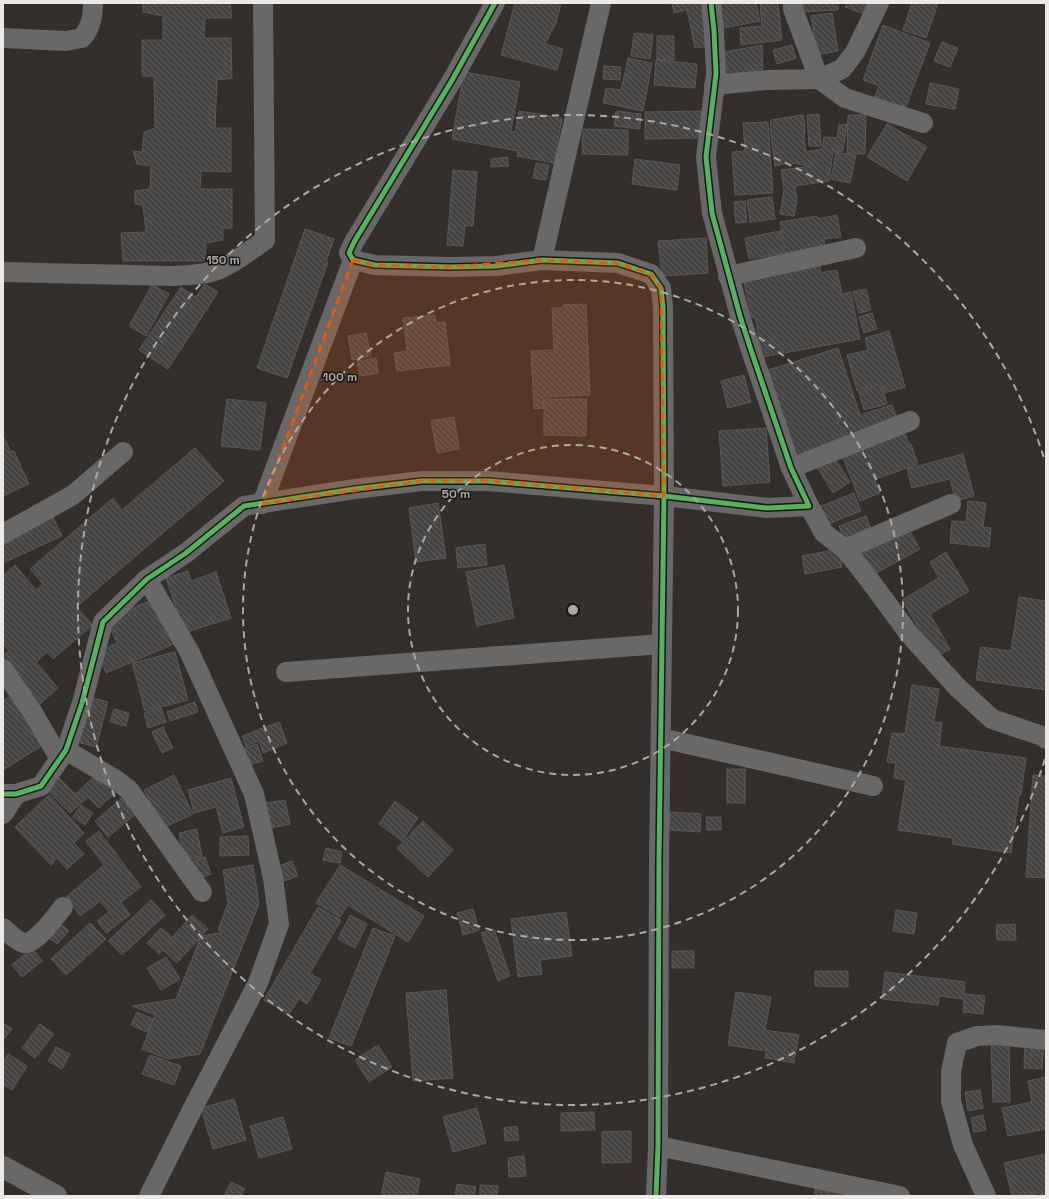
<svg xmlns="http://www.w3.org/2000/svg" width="1049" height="1199" viewBox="0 0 1049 1199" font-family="'Space Grotesk',sans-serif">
	<defs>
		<pattern id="building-back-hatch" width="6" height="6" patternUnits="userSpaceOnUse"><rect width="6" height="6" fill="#474543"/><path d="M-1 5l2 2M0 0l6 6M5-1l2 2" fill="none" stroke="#62605e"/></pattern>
	</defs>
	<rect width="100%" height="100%" fill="#322f2d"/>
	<!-- building -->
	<g fill="url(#building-back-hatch)" stroke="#5a5756">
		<path d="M143,3H230L232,18H205L204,38H231L232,78L217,80L215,128H231V172L201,171L200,189H232V228H223V240L206,243L205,261H123L121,233L146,232L143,205L135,204V191L150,189L151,166L137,164L133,151L142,152L144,132L155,128L154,76H142V40H163V16L143,12Z"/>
		<path d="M515,3H561L556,23L545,44L563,49L557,70L501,55Z"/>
		<path d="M672,3H702L710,46L695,48L687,10L674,13Z"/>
		<path d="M719,3H756L760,21L724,28Z"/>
		<path d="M760,3H778L782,40L741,45L740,28L762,26Z"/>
		<path d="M798,3H838V10L798,12Z"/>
		<path d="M847,3H872L867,15L845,7Z"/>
		<path d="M912,3H938L926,38L903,30Z"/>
		<path d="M832,13L838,51L817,55L811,16Z"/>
		<path d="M883,25L930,43L904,112L873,101L879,86L863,80Z"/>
		<path d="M634,33L653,35L650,59L631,56Z"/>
		<rect x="657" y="36" width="17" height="24"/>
		<path d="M942,42L958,48L950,67L934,61Z"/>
		<path d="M762,45L763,69L728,76L724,52Z"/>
		<path d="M792,45L796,58L777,64L773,50Z"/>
		<path d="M628,58L652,63L643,111L603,103L606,88L621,90Z"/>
		<path d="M656,60L697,64L695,88L654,85Z"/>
		<path d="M604,66L621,67L620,80L603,79Z"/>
		<path d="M464,72L520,82L511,131L515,132L519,111L562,118L554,163L517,156L518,151L452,139Z"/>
		<path d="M930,83L959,89L955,109L926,104Z"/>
		<path d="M616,111L641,114L640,129L614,126Z"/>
		<path d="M701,111V138L645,139V112Z"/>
		<path d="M819,114L821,146H809L807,115Z"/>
		<path d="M803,115L805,128L804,137L806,152L822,149L824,137L837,138L839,125L847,124L843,151L833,152L829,181L795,186L797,200L794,216L780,214L784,190L781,170L811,166L791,163L775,166L770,129L771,120Z"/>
		<path d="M848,115H866L865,154H847Z"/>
		<path d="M768,122L773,193L735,195L732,152L745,151L743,123Z"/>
		<path d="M887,124L927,147L907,181L867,157Z"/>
		<path d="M583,129L628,130V155L582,154Z"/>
		<path d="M836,152L856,156L850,183L831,179Z"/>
		<path d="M508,157V166L491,167V159Z"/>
		<path d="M635,159L680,165L677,190L632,184Z"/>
		<path d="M536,163L549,165L546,180L533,178Z"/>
		<path d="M453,170L477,172L473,226H465L463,246L447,245Z"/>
		<path d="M772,197L775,219L750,222L747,200Z"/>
		<path d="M745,201L747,222L736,223L734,202Z"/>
		<path d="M837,215L841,237L824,239L825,249L786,256L780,222L817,216L818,219Z"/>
		<path d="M305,229L334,239L326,261L328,262L287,378L257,368Z"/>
		<path d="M780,231L784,253L749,259L745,238Z"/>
		<path d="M706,238L708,273L662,276L658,241Z"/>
		<path d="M819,262L821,273L837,270L842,294L851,292L860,339L762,357L755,317H751L743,277Z"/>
		<path d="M205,284L218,292L168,369L139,350L181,287L196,297Z"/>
		<path d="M152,285L169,294L146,336L129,326Z"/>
		<path d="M866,289L871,310L859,313L853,292Z"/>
		<path d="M586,304L590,395L543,397L544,408L534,409L531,351L554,350L552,308H563V305Z"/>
		<path d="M872,313L877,329L864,333L859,317Z"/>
		<path d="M435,315L436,323L445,322L450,365L397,371L394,353L407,351L403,318Z"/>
		<path d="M889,331L905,387L885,393L883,384L857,391L847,355L868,350L865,338Z"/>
		<path d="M366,333L371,356L352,360L348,336Z"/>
		<path d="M838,348L860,415L892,405L898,421L796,459L768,370Z"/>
		<path d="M376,358L378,373L360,376L357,361Z"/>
		<path d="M744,375L751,402L728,408L721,381Z"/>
		<path d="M882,386L887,404L864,410L859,392Z"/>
		<path d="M227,399L266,403L260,450L221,446Z"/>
		<path d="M544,399H587L586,436L544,435Z"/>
		<path d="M454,417L459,449L437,453L431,421Z"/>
		<path d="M766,428L770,482L723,486L719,431Z"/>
		<path d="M904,431L909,444H911L918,464L876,479L864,445Z"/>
		<path d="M3,436L11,452L14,451L29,484L3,496Z"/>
		<path d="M862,447L880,493L860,501L842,455Z"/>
		<path d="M195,448L224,481L76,607L93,625L53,659L47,652L36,662L58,688L40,704L3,660V655L9,651L3,644V576L15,565L36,590L43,584L30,569L113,498L122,510Z"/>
		<path d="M963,454L974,496L956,501L950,479L912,488L907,469Z"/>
		<path d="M834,457L850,482L833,493L817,467Z"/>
		<path d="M854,493L861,511L823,526L816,508Z"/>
		<path d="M968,501L986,503L983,527L991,528L989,547L950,543L952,521L966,522Z"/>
		<path d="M438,503L446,558L416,562L409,508Z"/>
		<path d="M52,515L62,536L3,563V541Z"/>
		<path d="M866,516L872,532L845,542L839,526Z"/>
		<path d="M908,528L920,549L871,576L860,555Z"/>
		<path d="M485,544L487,565L458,568L456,548Z"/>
		<path d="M839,549L842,567L805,574L802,556Z"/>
		<path d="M946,552L969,591L930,614L950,649L936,657L902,600L939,578L930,562Z"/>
		<path d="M504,565L514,618L477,626L466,572Z"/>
		<path d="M188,571L191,581L216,572L231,618L184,633L166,578Z"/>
		<path d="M1019,597L1046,601V690L976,680L981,647L1011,651Z"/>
		<path d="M154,599L174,644L106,673L97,652L117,643L106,619Z"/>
		<path d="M175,652L188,700L145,711L132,663Z"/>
		<path d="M912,685L939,689L934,722L942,723L939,746L1026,758L1021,795H1019L1011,853L952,844L953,838L898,830L906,780L894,778L896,763L887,762L892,733L905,734Z"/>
		<path d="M11,695L43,745L3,770V701Z"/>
		<path d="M86,696L108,702L96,747L73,741Z"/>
		<path d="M195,702L198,712L170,721L167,712Z"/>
		<path d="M161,708L166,722L148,728L144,713Z"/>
		<path d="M114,709L129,713L126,726L110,722Z"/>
		<path d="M279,722L287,743L263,753L259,741L246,746L242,736Z"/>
		<path d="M163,727L173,748L162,753L152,732Z"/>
		<path d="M257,744L263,761L246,766L241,749Z"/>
		<rect x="727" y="769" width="18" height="34"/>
		<path d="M54,773L75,794L98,773L116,792L99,808L88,797L70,813L43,786Z"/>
		<path d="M174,775L193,814L163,828L144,790Z"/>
		<path d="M1033,775L1046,776V878L1026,877Z"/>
		<path d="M231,778L244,827L223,833L216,807L194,813L188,790Z"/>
		<path d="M49,795L84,833L74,843L84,854L67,869L57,858L51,865L15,827Z"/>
		<path d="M124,796L138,812L108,837L95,821Z"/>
		<path d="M285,800L290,824L271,828L266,803Z"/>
		<path d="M395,801L418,818L402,841L379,824Z"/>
		<path d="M81,805L93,813L85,825L73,817Z"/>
		<path d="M670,812L701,814L700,832L669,830Z"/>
		<path d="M706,817H721V830H707Z"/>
		<path d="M423,821L453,850L428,877L397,848Z"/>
		<path d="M197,829L202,857L184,860L179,833Z"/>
		<path d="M99,831L141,887L121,902L130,915L106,933L97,921L109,912L100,901L80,916L67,896L104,865L86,841Z"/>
		<path d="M248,836L249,855L220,856V837Z"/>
		<path d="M326,848L342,852L340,863L323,860Z"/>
		<path d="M205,857L211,874L197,879L187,863Z"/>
		<path d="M292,861L298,876L284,881L279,866Z"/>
		<path d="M253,865L259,904L200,1054L168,1059L142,1049L155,1015L132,1006L176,999L201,936L224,932L218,930L228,903L223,870Z"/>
		<path d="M340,865L424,916L408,942L348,905L340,917L316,903Z"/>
		<path d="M151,900L165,915L122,955L108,941Z"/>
		<path d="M318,907L341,920L310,973L321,980L307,1004L299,999L289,1014L264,1000Z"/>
		<path d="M473,909L479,930L463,935L457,913Z"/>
		<path d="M896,910L917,913L914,934L893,931Z"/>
		<path d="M566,912L572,956L540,960L542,974L518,977L511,919Z"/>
		<path d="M192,915L208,929L177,963L163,950L159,954L147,943L161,928L172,937Z"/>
		<path d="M350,915L367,924L355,948L338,939Z"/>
		<path d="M57,921L69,931L57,944L45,935Z"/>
		<path d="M90,923L106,939L66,975L51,959Z"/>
		<path d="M1015,924L1016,940H997L996,925Z"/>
		<path d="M373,928L395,936L351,1046L329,1038Z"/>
		<path d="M494,929L510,976L498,981L481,933Z"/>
		<path d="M32,948L42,961L22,977L12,965Z"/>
		<rect x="672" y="951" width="22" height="17"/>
		<path d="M166,957L180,979L161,990L147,968Z"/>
		<path d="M815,971H848V987L815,986Z"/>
		<path d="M885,972L965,982L964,994L985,996L983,1014L963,1012L964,999L939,996L938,1005L882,999Z"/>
		<path d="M446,990L453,1078L413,1081L406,993Z"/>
		<path d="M736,992L771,997L765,1030L799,1035L794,1063L765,1058L766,1051L728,1045Z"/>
		<path d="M137,1012L153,1019L147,1032L131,1025Z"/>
		<path d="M3,1023L12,1029L3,1040Z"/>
		<path d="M40,1024L54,1034L35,1058L22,1048Z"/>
		<path d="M1009,1044L1010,1102H993L991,1045Z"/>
		<path d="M378,1045L392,1067L369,1082L355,1060Z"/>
		<path d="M1025,1045L1044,1046L1042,1069L1024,1068Z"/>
		<path d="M56,1047L70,1054L62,1069L48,1061Z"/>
		<path d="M8,1054L27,1066L12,1090L3,1084V1063Z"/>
		<path d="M150,1055L181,1066L174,1085L142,1074Z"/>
		<path d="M1046,1077V1129L1008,1136L1002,1108L1032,1102L1028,1081Z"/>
		<path d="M980,1090L983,1108L968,1111L965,1092Z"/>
		<path d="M234,1099L246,1140L213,1149L201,1108Z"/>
		<path d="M477,1108L486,1143L453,1152L443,1117Z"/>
		<path d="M594,1112L595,1130L561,1131V1113Z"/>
		<path d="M983,1115L986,1130L974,1132L971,1118Z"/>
		<path d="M283,1117L292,1149L259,1158L250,1126Z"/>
		<path d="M517,1126L519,1140L505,1141L504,1128Z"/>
		<path d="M631,1131V1162L602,1163V1132Z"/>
		<path d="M1046,1154V1196H1041L1040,1193L1028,1196H1012L1004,1163Z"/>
		<path d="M524,1156L526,1176L509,1177L508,1158Z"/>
		<path d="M386,1172L420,1179L417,1196H381Z"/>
		<path d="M231,1182L245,1189L241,1196H224Z"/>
		<path d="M457,1184L476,1187L474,1196H455Z"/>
		<path d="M480,1185L498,1186L497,1196H480Z"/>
		<path d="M816,1185L865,1196H814Z"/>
	</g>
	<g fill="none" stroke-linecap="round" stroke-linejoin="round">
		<!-- minor -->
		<g stroke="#686868" stroke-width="20">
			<path d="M495,3L451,82L354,242L349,253L353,260L375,265L450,267L496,266L542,260L618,263L651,274L661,288L663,307L664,496L659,860L658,1146L656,1196"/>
			<path d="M879,3L855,52L842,69L819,79L845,98L923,123"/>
			<path d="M3,38L66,41L82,38C91,27 93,17 93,3"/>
			<path d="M714,85L767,80L819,79L793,9V3"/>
			<path d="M542,260L601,3"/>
			<path d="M3,272L173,276C188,275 206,275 220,269C236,262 251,250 265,240L263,3"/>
			<path d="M728,276L856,248"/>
			<path d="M791,468L910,421"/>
			<path d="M262,504L353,260"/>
			<path d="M809,506L824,533L845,549L868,578L910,635L957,687L992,719L1042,736L1046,739"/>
			<path d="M3,534L73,495L123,452"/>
			<path d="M845,549L951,504"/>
			<path d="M147,579L189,651L254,794L273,878L279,924L258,983L193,1108L149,1196"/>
			<path d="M3,669L33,713L60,759"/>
			<path d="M286,672L662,644"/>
			<path d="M661,738L873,786"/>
			<path d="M66,750L116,780L129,790L202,892"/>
			<path d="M3,794H16L41,786L66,750L82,703L103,622L147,579L186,553L244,506L355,489L422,481H488L664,496L767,508L809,506L791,468L751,350L740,316L712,213L706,157L716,74L714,31L711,3"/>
			<path d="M3,814L16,794"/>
			<path d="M3,928C9,933 16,941 24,943C35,945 56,916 63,907"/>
			<path d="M658,1146L900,1196"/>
			<path d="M986,1196L963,1145L951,1101V1072L957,1043L977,1036L997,1035L1046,1040"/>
		</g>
		<!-- tertiary -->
		<path stroke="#686868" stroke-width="22" d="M3,1167L56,1196"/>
		<defs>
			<g id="cycleway">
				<path d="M495,3L451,82L354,242L349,253L353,260L375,265L450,267L496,266L542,260L618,263L651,274L661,288L663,307L664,496L659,860L658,1146L656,1196"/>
				<path d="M3,794H16L41,786L66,750L82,703L103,622L147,579L186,553L244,506L355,489L422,481H488L664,496L767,508L809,506L791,468L751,350L740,316L712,213L706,157L716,74L714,31L711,3"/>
			</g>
		</defs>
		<!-- cycleway casing -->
		<use href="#cycleway" stroke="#191716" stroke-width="8"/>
		<!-- cycleway -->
		<use href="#cycleway" stroke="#56b35d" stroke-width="5"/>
	</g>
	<!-- marked area -->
	<path fill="#e8590c" fill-opacity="0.2" stroke="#e8590c" stroke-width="3" stroke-dasharray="8 5" stroke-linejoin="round" d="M353,260L375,265L450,267L542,260L618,263L651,274L661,288L664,496L488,481H422L262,504Z"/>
	<!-- distance rings -->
	<g fill="none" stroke="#aba8a6" stroke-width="2" stroke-dasharray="7 5">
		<circle cx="573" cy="610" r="165"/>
		<circle cx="573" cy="610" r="330"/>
		<path d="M1045 759A495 495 0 1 1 1045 461"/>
	</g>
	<circle cx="573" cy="610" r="6" fill="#aba8a6" stroke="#191716" stroke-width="2"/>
	<g font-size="12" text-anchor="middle" font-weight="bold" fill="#aba8a6" stroke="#191716" stroke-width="3" stroke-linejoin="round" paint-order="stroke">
		<text x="223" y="264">150 m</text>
		<text x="340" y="381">100 m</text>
		<text x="456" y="498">50 m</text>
	</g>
	<!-- border -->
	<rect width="1049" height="1199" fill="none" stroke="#ece9e7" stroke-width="8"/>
</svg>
